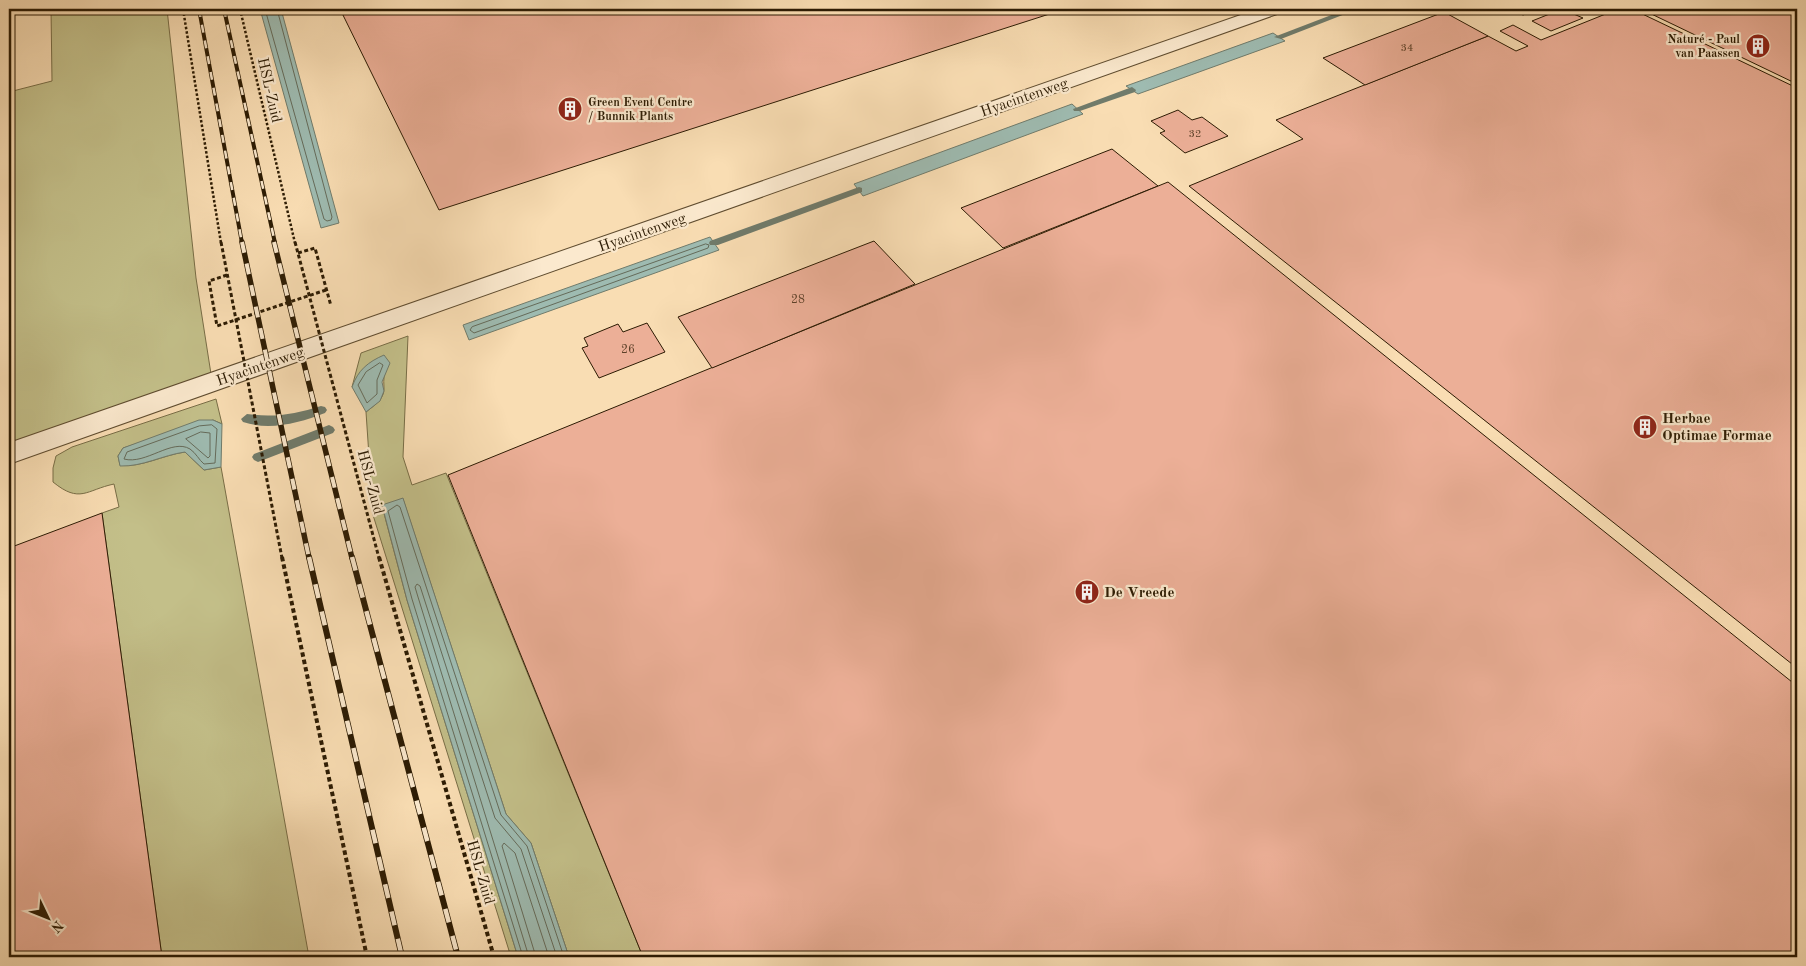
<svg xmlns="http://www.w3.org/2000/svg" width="1806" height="966" viewBox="0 0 1806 966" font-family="'Old Standard TT',serif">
	<rect width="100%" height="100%" fill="#f9ddb3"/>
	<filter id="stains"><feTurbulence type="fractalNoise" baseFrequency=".004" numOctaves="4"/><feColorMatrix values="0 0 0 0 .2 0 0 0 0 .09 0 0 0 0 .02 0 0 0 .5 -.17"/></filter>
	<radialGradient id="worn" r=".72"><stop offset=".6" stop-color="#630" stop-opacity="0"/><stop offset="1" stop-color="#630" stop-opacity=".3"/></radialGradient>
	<!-- green -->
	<g fill="#c3bf89" stroke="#786d46">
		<path d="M51,9H167L196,278L211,374L9,445V92L52,81Z"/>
		<path d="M408,336L403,457L412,485L446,473L643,957H569L531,843L506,814L403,499L382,506L407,600L518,957H511L373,515L366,412C373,406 384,400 384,389C384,383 383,380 385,373L352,387L361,353Z"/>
		<path d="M216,399L222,424L213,420L123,448L118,456L120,465C141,468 163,455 185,452L204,470L221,467L309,957H162L102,513L119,507L114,484C86,490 80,504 53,482V468L56,456L72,447Z"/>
	</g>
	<!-- water -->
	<g fill="#9ebbb1" stroke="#707b6b">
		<path d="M260,9H281L339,223L321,228Z"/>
		<path d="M1273,33L1285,41L1138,94L1126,86Z"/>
		<path d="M1072,104L1083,114L863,196L854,184Z"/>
		<path d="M710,237L719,250L469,340L463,325Z"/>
		<path d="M384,355L390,363L382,382L384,391L380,401L366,412L352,387C358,370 368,362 384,355Z"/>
		<path d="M199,420H213L222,424L221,467L204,470L185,452C163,455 142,467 120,466L118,456L123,448Z"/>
		<path d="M403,498L506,814L531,843L569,957H518L407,600L382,505Z"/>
	</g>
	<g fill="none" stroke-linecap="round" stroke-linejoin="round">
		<!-- shore -->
		<g stroke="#656b5a" stroke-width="1">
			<path d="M265,9L324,219L327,221L331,220L332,217L277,9"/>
			<path d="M706,244L709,245L708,248L474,333L470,330L472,327Z"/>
			<path d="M380,363L383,365L377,380V394L367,403L358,385L366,372Z"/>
			<path d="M212,425L217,429L215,463L204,464C199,460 196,453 190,449C172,438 146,465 124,459L127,452L199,426Z"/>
			<path d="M201,432L210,433V456L208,458L186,439Z"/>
			<path d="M523,957L412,599L388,511L397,505L400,507L501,815L527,846L564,957"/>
			<path d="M529,957L418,597L415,587L417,584L420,586L495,818L521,849L557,957"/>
			<path d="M536,957L502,846L504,843L515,853L549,957"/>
		</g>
		<!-- stream -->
		<g fill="#707b6b" fill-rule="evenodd">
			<path d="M1347,9H1358L1281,39L1274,37Z"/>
			<path d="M1132,87L1136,90L1135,92L1080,111H1074L1073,109Z"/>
			<path d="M859,187L862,188V192L718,245H710L709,243L710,241Z"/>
			<path d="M321,406L325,407L327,410L325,413C299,423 270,431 243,422L241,419L247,414C274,418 296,414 321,406Z"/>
			<path d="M329,425L333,427L335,430L333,433L258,462L254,460L252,457L254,454Z"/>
		</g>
	</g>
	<!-- building -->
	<g fill="#ecaf97" stroke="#2c1b03">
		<path d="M340,9H1065L439,210Z"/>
		<path d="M1511,9H1540L1523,15Z"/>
		<path d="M1562,9L1583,18L1551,31L1532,21Z"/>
		<path d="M1618,9H1632L1797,88V668L1189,186L1303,139L1276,120L1488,36L1516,51L1528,46L1500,31L1513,25L1541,40Z"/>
		<path d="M1641,9H1797V84Z"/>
		<path d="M1444,12L1488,36L1365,85L1323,58Z"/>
		<path d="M1178,110L1192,120L1202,117L1228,136L1185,153L1160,133L1165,131L1151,121Z"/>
		<path d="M1112,149L1158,186L1003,248L961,208Z"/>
		<path d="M1168,182L1797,686V957H643L448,475Z"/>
		<path d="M874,241L915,284L712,368L678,317Z"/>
		<path d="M647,323L665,352L599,378L582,348L588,346L584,338L618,324L623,332Z"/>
		<path d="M102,513L162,957H9V548Z"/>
	</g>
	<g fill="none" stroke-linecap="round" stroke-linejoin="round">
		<defs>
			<path id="minor" d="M1258,9H1283L1280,13L9,464V443Z"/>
		</defs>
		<!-- minor casing -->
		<use href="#minor" stroke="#5f4c2f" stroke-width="2"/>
		<!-- path -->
		<g stroke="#2c1b03" stroke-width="3" stroke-dasharray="4 2.5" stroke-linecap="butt">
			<path d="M298,253L315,248L331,306"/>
			<path d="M227,275L209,281L217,326L326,290"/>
		</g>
		<!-- minor -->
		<use href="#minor" fill="#fbe9ce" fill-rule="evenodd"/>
		<defs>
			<g id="rail-far2">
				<path d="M199,9L242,243"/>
				<path d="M224,9L275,243"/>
			</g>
			<g id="rail-far1">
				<path d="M242,242L309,558"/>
				<path d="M274,242L352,558"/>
			</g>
			<g id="rail">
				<path d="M309,557L402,957"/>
				<path d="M352,557L458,957"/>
			</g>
		</defs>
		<!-- rail-far2 casing -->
		<use href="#rail-far2" stroke="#2c1b03" stroke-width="4"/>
		<!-- rail-far1 casing -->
		<use href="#rail-far1" stroke="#2c1b03" stroke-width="5.5"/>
		<!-- rail casing -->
		<use href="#rail" stroke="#2c1b03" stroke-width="6"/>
		<!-- rail-far2 -->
		<use href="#rail-far2" stroke="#fbe9ce" stroke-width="2.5" stroke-dasharray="8" stroke-linecap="butt"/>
		<!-- rail-far1 -->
		<use href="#rail-far1" stroke="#fbe9ce" stroke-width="4" stroke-dasharray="11" stroke-linecap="butt"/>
		<!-- rail -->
		<use href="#rail" stroke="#fbe9ce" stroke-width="4.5" stroke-dasharray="14" stroke-linecap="butt"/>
		<!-- path-bridge-far2 -->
		<g stroke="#2c1b03" stroke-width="2.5" stroke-dasharray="2.5 2" stroke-linecap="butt">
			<path d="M183,9L221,243"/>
			<path d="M240,9L295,243"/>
		</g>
		<!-- path-bridge-far1 -->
		<g stroke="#2c1b03" stroke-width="3" stroke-dasharray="4 2.5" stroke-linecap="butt">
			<path d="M221,242L282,558"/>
			<path d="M295,242L379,558"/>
		</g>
		<!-- path-bridge -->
		<g stroke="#2c1b03" stroke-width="4" stroke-dasharray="4.5 3" stroke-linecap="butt">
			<path d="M282,557L367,957"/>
			<path d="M379,557L494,957"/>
		</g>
	</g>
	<!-- icons -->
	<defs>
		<symbol id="building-disc" viewBox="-11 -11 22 22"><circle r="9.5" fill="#8f2418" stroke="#fbe9ce"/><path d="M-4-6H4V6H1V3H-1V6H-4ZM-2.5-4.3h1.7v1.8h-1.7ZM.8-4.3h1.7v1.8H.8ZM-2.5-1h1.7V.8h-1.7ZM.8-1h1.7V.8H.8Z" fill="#fff"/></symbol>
	</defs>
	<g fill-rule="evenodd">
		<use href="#building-disc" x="1744" y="32" width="28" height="28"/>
		<use href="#building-disc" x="556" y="95" width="28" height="28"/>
		<use href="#building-disc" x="1631" y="413" width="28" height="28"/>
		<use href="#building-disc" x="1073" y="578" width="28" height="28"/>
	</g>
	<g text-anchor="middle" stroke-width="4.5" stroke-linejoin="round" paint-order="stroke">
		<!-- far-number labels -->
		<g font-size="11" fill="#5c4028">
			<text x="1407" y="51">34</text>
			<text x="1195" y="137">32</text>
		</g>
		<!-- far-poi labels -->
		<g font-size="12" font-weight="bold" fill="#2c1b03" stroke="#fbe9ce" text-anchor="end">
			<text x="1740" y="43">Naturé - Paul<tspan x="1740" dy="14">van Paassen</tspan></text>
			<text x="588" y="106" text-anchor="start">Green Event Centre<tspan x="588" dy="14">/ Bunnik Plants</tspan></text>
		</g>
		<!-- number labels -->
		<g font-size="12" fill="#5c4028">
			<text x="798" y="303">28</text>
			<text x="628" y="353">26</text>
		</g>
		<!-- street labels -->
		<g font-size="15" fill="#2c1b03" stroke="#fbe9ce">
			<text transform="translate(270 90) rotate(77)" y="5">HSL-Zuid</text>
			<text transform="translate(1024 97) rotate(-19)" y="5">Hyacintenweg</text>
			<text transform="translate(642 232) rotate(-19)" y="5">Hyacintenweg</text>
			<text transform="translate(260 366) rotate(-19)" y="5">Hyacintenweg</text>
			<text transform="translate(371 482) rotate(75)" y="5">HSL-Zuid</text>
			<text transform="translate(481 872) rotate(74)" y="5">HSL-Zuid</text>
		</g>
		<!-- poi labels -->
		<g font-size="15" font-weight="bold" fill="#2c1b03" stroke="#fbe9ce" text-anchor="start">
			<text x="1662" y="423">Herbae<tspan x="1662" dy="17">Optimae Formae</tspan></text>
			<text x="1104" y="597">De Vreede</text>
		</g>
	</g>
	<!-- margin -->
	<rect width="1806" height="966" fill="none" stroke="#f9ddb3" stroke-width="30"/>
	<rect x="10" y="10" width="1786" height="946" fill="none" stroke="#2c1b03" stroke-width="2.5"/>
	<rect x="15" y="15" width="1776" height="936" fill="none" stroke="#2c1b03"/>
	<!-- north arrow -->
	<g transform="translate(48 918) rotate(133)" stroke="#fbe9ce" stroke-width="4" paint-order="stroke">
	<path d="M0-4L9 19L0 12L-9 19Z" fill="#2c1b03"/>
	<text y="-8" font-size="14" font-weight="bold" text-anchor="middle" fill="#2c1b03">N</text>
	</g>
	<rect width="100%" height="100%" filter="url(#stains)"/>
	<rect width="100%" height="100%" fill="url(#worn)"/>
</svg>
